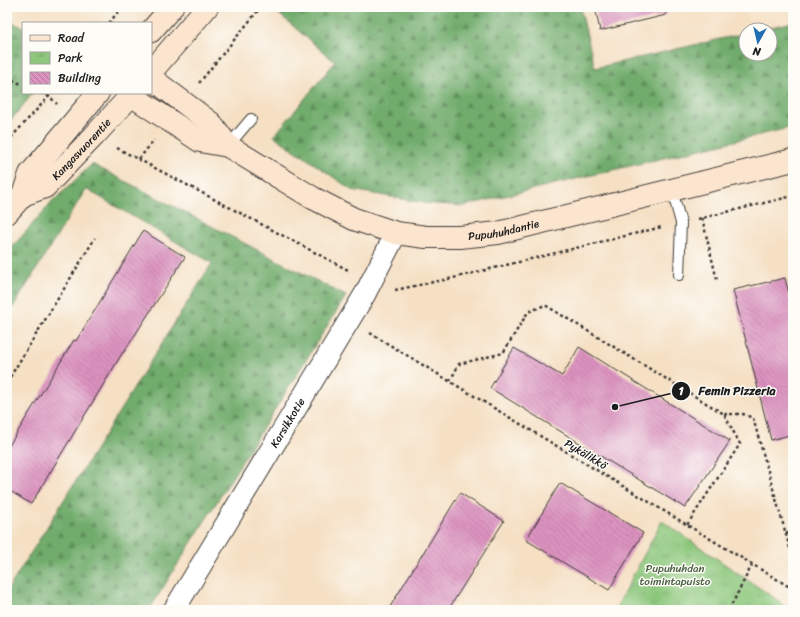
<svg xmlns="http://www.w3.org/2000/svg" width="800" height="617" viewBox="0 0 800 617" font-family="Sriracha,sans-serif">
	<defs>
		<pattern id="forest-firs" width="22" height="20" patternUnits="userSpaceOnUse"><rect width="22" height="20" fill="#71ac6c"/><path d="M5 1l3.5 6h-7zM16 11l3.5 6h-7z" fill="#5c8b58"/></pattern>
		<pattern id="park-tufts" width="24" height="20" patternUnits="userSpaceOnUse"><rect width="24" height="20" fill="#8cc77c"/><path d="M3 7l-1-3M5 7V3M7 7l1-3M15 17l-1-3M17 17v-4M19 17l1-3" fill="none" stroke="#78aa6b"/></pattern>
		<pattern id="building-back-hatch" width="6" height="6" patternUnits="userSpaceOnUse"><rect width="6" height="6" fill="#dc93c0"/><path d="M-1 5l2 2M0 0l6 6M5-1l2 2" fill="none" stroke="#b2779b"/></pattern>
	</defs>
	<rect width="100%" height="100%" fill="#fdfcf7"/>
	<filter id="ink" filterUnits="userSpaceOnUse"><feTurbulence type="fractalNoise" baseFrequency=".025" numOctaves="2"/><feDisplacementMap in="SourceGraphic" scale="8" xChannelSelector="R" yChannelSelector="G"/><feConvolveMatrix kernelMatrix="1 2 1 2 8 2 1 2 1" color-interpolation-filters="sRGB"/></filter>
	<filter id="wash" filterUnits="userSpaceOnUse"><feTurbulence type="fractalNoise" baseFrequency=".012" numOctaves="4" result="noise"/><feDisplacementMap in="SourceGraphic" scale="16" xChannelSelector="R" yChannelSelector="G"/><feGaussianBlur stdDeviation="0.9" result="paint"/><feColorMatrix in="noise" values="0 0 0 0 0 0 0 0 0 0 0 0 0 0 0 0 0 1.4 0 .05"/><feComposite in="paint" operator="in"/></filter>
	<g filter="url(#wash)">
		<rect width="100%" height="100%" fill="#f5e0c4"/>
		<!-- forest -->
		<g fill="url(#forest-firs)" stroke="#466444">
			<path d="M285,7H580L595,68L746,33V54H770V30H759L793,22V127L463,206L424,203L352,190L274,136L335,62L279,14Z"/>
			<path d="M7,21L23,27V93H33L7,125Z"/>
			<path d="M92,164L346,296L149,610H7V591L212,263L86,189L7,317V253L51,203Z"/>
		</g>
		<!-- park -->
		<path fill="url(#park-tufts)" stroke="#54724c" d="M662,521L777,600L788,610H615Z"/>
		<g id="blocks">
			<!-- building -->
			<g fill="url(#building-back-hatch)">
				<path d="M595,7H665L666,15L600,31Z"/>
				<path d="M143,231L185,257L124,352H123L31,504L7,489V449L74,340L76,341Z"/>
				<path d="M785,278L793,310V434L771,440L733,290Z"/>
				<path d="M579,347L730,441L685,508L490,388L514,348L562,376Z"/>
				<path d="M560,483L643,533L609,590L526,540Z"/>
				<path d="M460,493L504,521L448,610H388Z"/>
			</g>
		</g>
	</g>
	<g filter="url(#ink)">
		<use href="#blocks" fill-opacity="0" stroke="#3d3935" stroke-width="1"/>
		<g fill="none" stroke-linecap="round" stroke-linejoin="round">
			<defs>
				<g id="lane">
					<path d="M228,146L251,119"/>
					<path d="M672,190L681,223L679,275"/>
				</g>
				<g id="street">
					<path id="s1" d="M174,610L365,294L396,233"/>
				</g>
				<g id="secondary">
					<path d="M151,31L172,7"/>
					<path d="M151,72L207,7"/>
					<path d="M151,78L211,123L228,146"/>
					<path id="s2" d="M130,93L131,95L200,141L228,146L313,198L354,219L396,233L426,237H460L498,233L793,160"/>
					<path id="s3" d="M23,195L45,187L94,136L133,93"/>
					<path d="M7,213L23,195L30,174L98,93"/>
				</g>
			</defs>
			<!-- lane casing -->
			<use href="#lane" stroke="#3d3935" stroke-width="12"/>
			<!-- street casing -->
			<use href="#street" stroke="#3d3935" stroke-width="23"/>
			<!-- secondary casing -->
			<use href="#secondary" stroke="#3d3935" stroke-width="24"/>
			<!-- path -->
			<g stroke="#3d3935" stroke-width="2.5" stroke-dasharray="3 3" stroke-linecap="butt">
				<path d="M109,23L122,7"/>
				<path d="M7,77L23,85"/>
				<path d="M199,83L261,7"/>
				<path d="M41,93L49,96L57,104"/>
				<path d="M7,142L52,93"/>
				<path d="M117,148L350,271"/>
				<path d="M139,159L154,140"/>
				<path d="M702,218L717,280"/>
				<path d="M698,219L793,196"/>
				<path d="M395,290L453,278L662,227"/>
				<path d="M370,333L793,589"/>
				<path d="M450,381L459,364L503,353L528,312L545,305L724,414L740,444L687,525"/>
				<path d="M7,382L95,238"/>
				<path d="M724,414H743L753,418L793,559"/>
				<path d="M786,533L793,534"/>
				<path d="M729,610L752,565"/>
			</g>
			<!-- lane -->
			<use href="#lane" stroke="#fff" stroke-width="10"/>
			<!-- street -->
			<use href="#street" stroke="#fff" stroke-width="21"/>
			<!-- secondary -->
			<use href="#secondary" stroke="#fce5cf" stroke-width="22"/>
		</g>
	</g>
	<g text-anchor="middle" stroke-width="3" stroke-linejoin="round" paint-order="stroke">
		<!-- street labels -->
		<g font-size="11" fill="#1c1c1c" stroke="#fdfcf7">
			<text dy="4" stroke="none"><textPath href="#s3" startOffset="76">Kangasvuorentie</textPath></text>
			<text dy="4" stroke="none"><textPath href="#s2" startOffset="412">Pupuhuhdantie</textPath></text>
			<text dy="4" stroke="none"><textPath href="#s1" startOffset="219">Karsikkotie</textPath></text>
			<text transform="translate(586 454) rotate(31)" y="4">Pykälikkö</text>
		</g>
		<!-- park labels -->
		<g font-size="11" fill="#496042" stroke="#fdfcf7">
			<text x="675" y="572">Pupuhuhdan<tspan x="675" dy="13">toimintapuisto</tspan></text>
		</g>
	</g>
	<!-- callouts -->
	<path fill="none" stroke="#1c1c1c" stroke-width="1.5" d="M615 407L681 391"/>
	<g fill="#1c1c1c" stroke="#fdfcf7" stroke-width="1.5">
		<circle cx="615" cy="407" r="4"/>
		<circle cx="681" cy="391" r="10"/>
	</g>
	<g font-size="12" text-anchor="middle" font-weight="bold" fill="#fff">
		<text x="681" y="395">1</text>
	</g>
	<g font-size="12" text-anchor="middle" font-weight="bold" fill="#1c1c1c" stroke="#fdfcf7" stroke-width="3" stroke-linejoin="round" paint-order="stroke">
		<text x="737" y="395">Femin Pizzeria</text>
	</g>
	<!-- margin -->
	<rect width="800" height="617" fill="none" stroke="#fdfcf7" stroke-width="24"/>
	<!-- legend -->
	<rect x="22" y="22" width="130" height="72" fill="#fdfcf7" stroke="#a3a29f"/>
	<rect x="30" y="35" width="20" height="6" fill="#fce5cf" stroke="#a3a29f"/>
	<text x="58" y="42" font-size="12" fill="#1c1c1c">Road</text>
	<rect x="30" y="52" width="20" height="12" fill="url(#park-tufts)" stroke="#a3a29f"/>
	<text x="58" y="62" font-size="12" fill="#1c1c1c">Park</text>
	<rect x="30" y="72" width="20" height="12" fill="url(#building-back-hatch)" stroke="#a3a29f"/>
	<text x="58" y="82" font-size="12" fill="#1c1c1c">Building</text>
	<!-- north arrow -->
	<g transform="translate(758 42) rotate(188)"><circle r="19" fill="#fdfcf7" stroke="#a3a29f"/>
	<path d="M0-3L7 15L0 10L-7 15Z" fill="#1f6fb2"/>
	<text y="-6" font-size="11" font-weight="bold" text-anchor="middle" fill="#1c1c1c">N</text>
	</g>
</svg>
